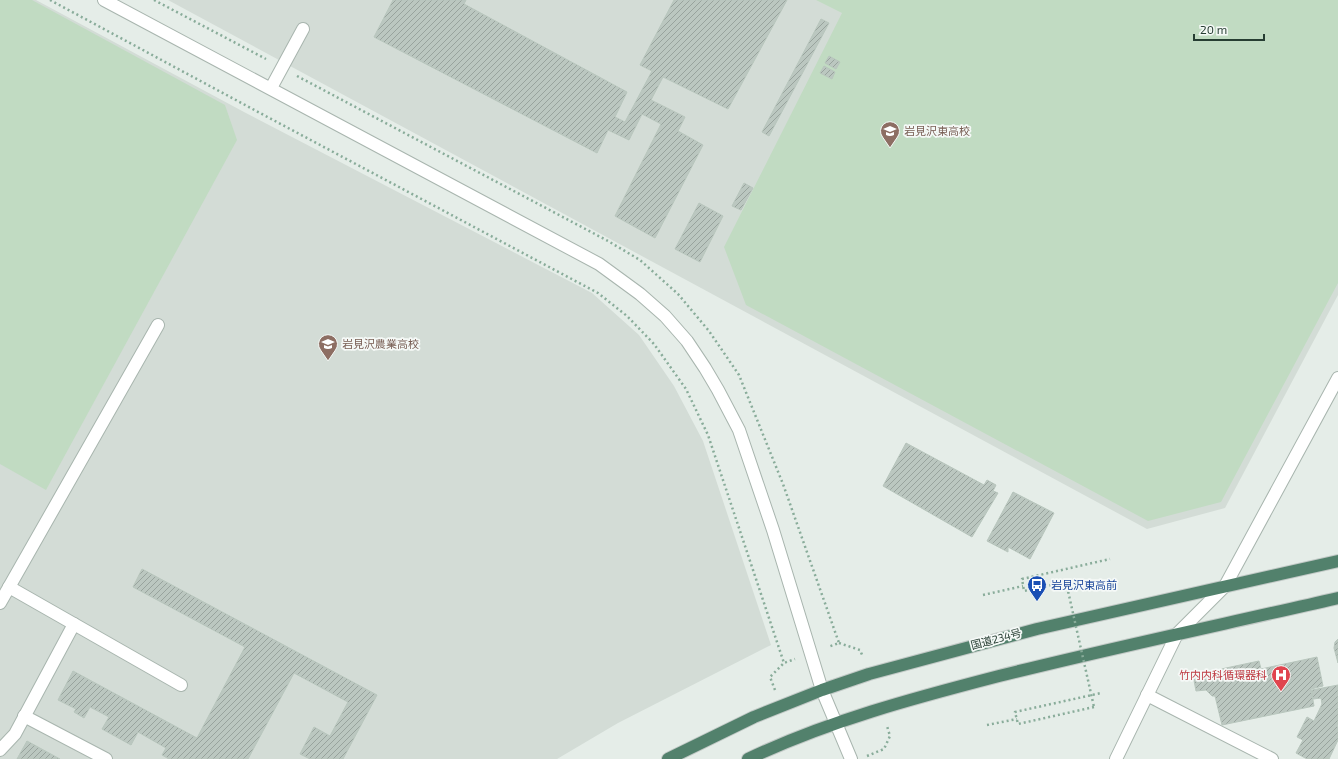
<svg xmlns="http://www.w3.org/2000/svg" width="1338" height="759" viewBox="0 0 1338 759" font-family="'Exo 2','Noto Sans JP',sans-serif">
	<defs>
		<pattern id="building-hatch" width="6" height="6" patternUnits="userSpaceOnUse"><rect width="6" height="6" fill="#bbc7c0"/><path d="M-1 1l2-2M0 6l6-6M5 7l2-2" fill="none" stroke="#98a39d"/></pattern>
	</defs>
	<rect width="100%" height="100%" fill="#e5ede8"/>
	<!-- built -->
	<g fill="#d3dcd6">
		<path d="M0,0H36L244,112L592,293L639,335L674,386L703,441L771,645L618,723L557,759H0Z"/>
		<path d="M168,0H1338V295L1225,508L1147,529Z"/>
	</g>
	<!-- pitch -->
	<g fill="#c1dbc2">
		<path d="M0,0H32L225,105L237,140L46,490L0,464Z"/>
		<path d="M816,0H1338V283L1221,502L1148,521L746,305L724,247L842,13Z"/>
	</g>
	<!-- building -->
	<g fill="url(#building-hatch)" stroke="#b8c6bd">
		<path d="M393,0H466L464,4L627,92L615,117L625,122L652,71L640,65L674,0H787L728,109L663,77L651,100L685,117L678,131L703,145L655,238L615,216L661,124L642,114L629,140L608,130L597,153L374,37Z"/>
		<path d="M821,19L829,23L769,136L762,132Z"/>
		<path d="M829,56L840,62L836,69L825,63Z"/>
		<path d="M824,66L835,72L832,79L820,73Z"/>
		<path d="M744,183L753,188L741,210L732,206Z"/>
		<path d="M699,203L723,216L700,262L675,249Z"/>
		<path d="M906,443L984,485L987,480L996,485L993,491L998,493L972,537L883,486Z"/>
		<path d="M1013,492L1054,513L1030,559L1008,547V552L987,541Z"/>
		<path d="M142,569L377,695L343,759H310L300,754L314,727L330,736L348,702L294,673L248,759H169L162,755L166,748L138,732L131,745L102,729L109,717L90,707L84,718L74,712L76,709L58,700L73,671L197,738L245,647L133,587Z"/>
		<path d="M1338,639V663L1334,648L1335,642Z"/>
		<path d="M1317,657L1323,686L1311,689L1314,706L1222,725L1215,696H1212L1206,690L1196,691L1193,675L1259,661L1261,669Z"/>
		<path d="M1338,685V724L1337,726L1338,727V740L1329,759H1307L1296,753L1303,740L1297,737L1307,717L1314,721L1322,704L1321,698L1313,699L1312,690Z"/>
		<path d="M27,741L60,759H17Z"/>
	</g>
	<g fill="none" stroke-linecap="round" stroke-linejoin="round">
		<defs>
			<g id="service">
				<path d="M271,88L303,29"/>
				<path d="M9,587L181,685"/>
				<path d="M0,603L158,325"/>
				<path d="M24,716L106,759"/>
				<path d="M0,750L15,734L74,624"/>
			</g>
			<path id="minor" d="M1147,695L1272,759"/>
			<g id="tertiary">
				<path d="M104,0L599,264L640,294L665,316L687,341L705,368L718,390L739,430L773,530L822,690L851,759"/>
				<path d="M1116,759L1177,634L1225,586L1338,378"/>
			</g>
			<g id="trunk">
				<path d="M668,759L754,717L822,690L869,674L1037,629L1338,561"/>
				<path d="M748,759C828,721 914,698 999,676C1111,648 1225,624 1338,598"/>
			</g>
		</defs>
		<!-- service casing -->
		<use href="#service" stroke="#a8b5ae" stroke-width="14"/>
		<!-- minor casing -->
		<use href="#minor" stroke="#a8b5ae" stroke-width="14"/>
		<!-- tertiary casing -->
		<use href="#tertiary" stroke="#a8b5ae" stroke-width="14"/>
		<!-- trunk casing -->
		<use href="#trunk" stroke="#c2c9c6" stroke-width="14"/>
		<!-- path -->
		<g stroke="#89ac9a" stroke-width="2.5" stroke-dasharray="2 3" stroke-linecap="butt">
			<path d="M50,0L260,113L598,293L627,316L654,344L686,389L708,435L784,663L795,659"/>
			<path d="M154,0L266,59"/>
			<path d="M297,76L608,241L640,260L678,294L709,331L739,375L783,484L839,643L828,647"/>
			<path d="M1066,582L1024,591L1022,579L1110,559"/>
			<path d="M983,595L1023,586"/>
			<path d="M839,643L860,650L863,657"/>
			<path d="M775,690L770,677L784,663"/>
			<path d="M1094,707L1018,724L1015,712L1101,693"/>
			<path d="M987,725L1017,719"/>
			<path d="M867,756L884,749L890,736L887,726"/>
		</g>
		<!-- service -->
		<use href="#service" stroke="#fff" stroke-width="12"/>
		<!-- minor -->
		<use href="#minor" stroke="#fff" stroke-width="12"/>
		<!-- tertiary -->
		<use href="#tertiary" stroke="#fff" stroke-width="12"/>
		<!-- trunk -->
		<use href="#trunk" stroke="#52816c" stroke-width="12"/>
		<!-- path-bridge -->
		<path stroke="#89ac9a" stroke-width="2.5" stroke-dasharray="2 3" stroke-linecap="butt" d="M1066,582L1094,707"/>
	</g>
	<!-- icons -->
	<defs>
		<symbol id="school-pin" viewBox="-11 -11 22 30"><path d="M0 17L-7.5 6A9.5 9.5 0 1 1 7.5 6Z" fill="#8d6e63" stroke="#f5f9f7"/><path d="M0-5L7-2L0 1L-7-2ZM-4 1L0 2.5L4 1V4Q0 6-4 4Z" fill="#fff"/></symbol>
		<symbol id="bus-pin" viewBox="-11 -11 22 30"><path d="M0 17L-7.5 6A9.5 9.5 0 1 1 7.5 6Z" fill="#1a4fb4" stroke="#f5f9f7"/><path d="M-5-6H5V4H4V6H2V4H-2V6H-4V4H-5ZM-3.5-4V0h7V-4ZM-3.5 1.2v1.5H-2V1.2ZM2 1.2v1.5H3.5V1.2Z" fill="#fff"/></symbol>
		<symbol id="hospital-pin" viewBox="-11 -11 22 30"><path d="M0 17L-7.5 6A9.5 9.5 0 1 1 7.5 6Z" fill="#e0444e" stroke="#f5f9f7"/><path d="M-5-5h3v3.5h4V-5h3V5h-3V1.5h-4V5h-3Z" fill="#fff"/></symbol>
	</defs>
	<g fill-rule="evenodd">
		<use href="#school-pin" x="879" y="120" width="22" height="30"/>
		<use href="#school-pin" x="317" y="333" width="22" height="30"/>
		<use href="#bus-pin" x="1026" y="574" width="22" height="30"/>
		<use href="#hospital-pin" x="1270" y="664" width="22" height="30"/>
	</g>
	<g text-anchor="middle" stroke-width="3.5" stroke-linejoin="round" paint-order="stroke">
		<!-- education labels -->
		<g font-size="11" fill="#785e54" stroke="#f5f9f7" text-anchor="start">
			<text x="904" y="135">岩見沢東高校</text>
			<text x="342" y="348">岩見沢農業高校</text>
		</g>
		<!-- transit labels -->
		<g font-size="11" fill="#164399" stroke="#f5f9f7" text-anchor="start">
			<text x="1051" y="589">岩見沢東高前</text>
		</g>
		<!-- street labels -->
		<g font-size="11" fill="#263d32" stroke="#f5f9f7">
			<text transform="translate(996 639) rotate(-15)" y="4">国道234号</text>
		</g>
		<!-- health labels -->
		<g font-size="11" fill="#be3a42" stroke="#f5f9f7" text-anchor="end">
			<text x="1267" y="679">竹内内科循環器科</text>
		</g>
	</g>
	<!-- scale -->
	<path d="M1194 34v6h70v-6" fill="none" stroke="#263d32" stroke-width="2"/>
	<text x="1200" y="34" font-size="12" fill="#263d32" stroke="#f5f9f7" stroke-width="3" paint-order="stroke">20 m</text>
</svg>
